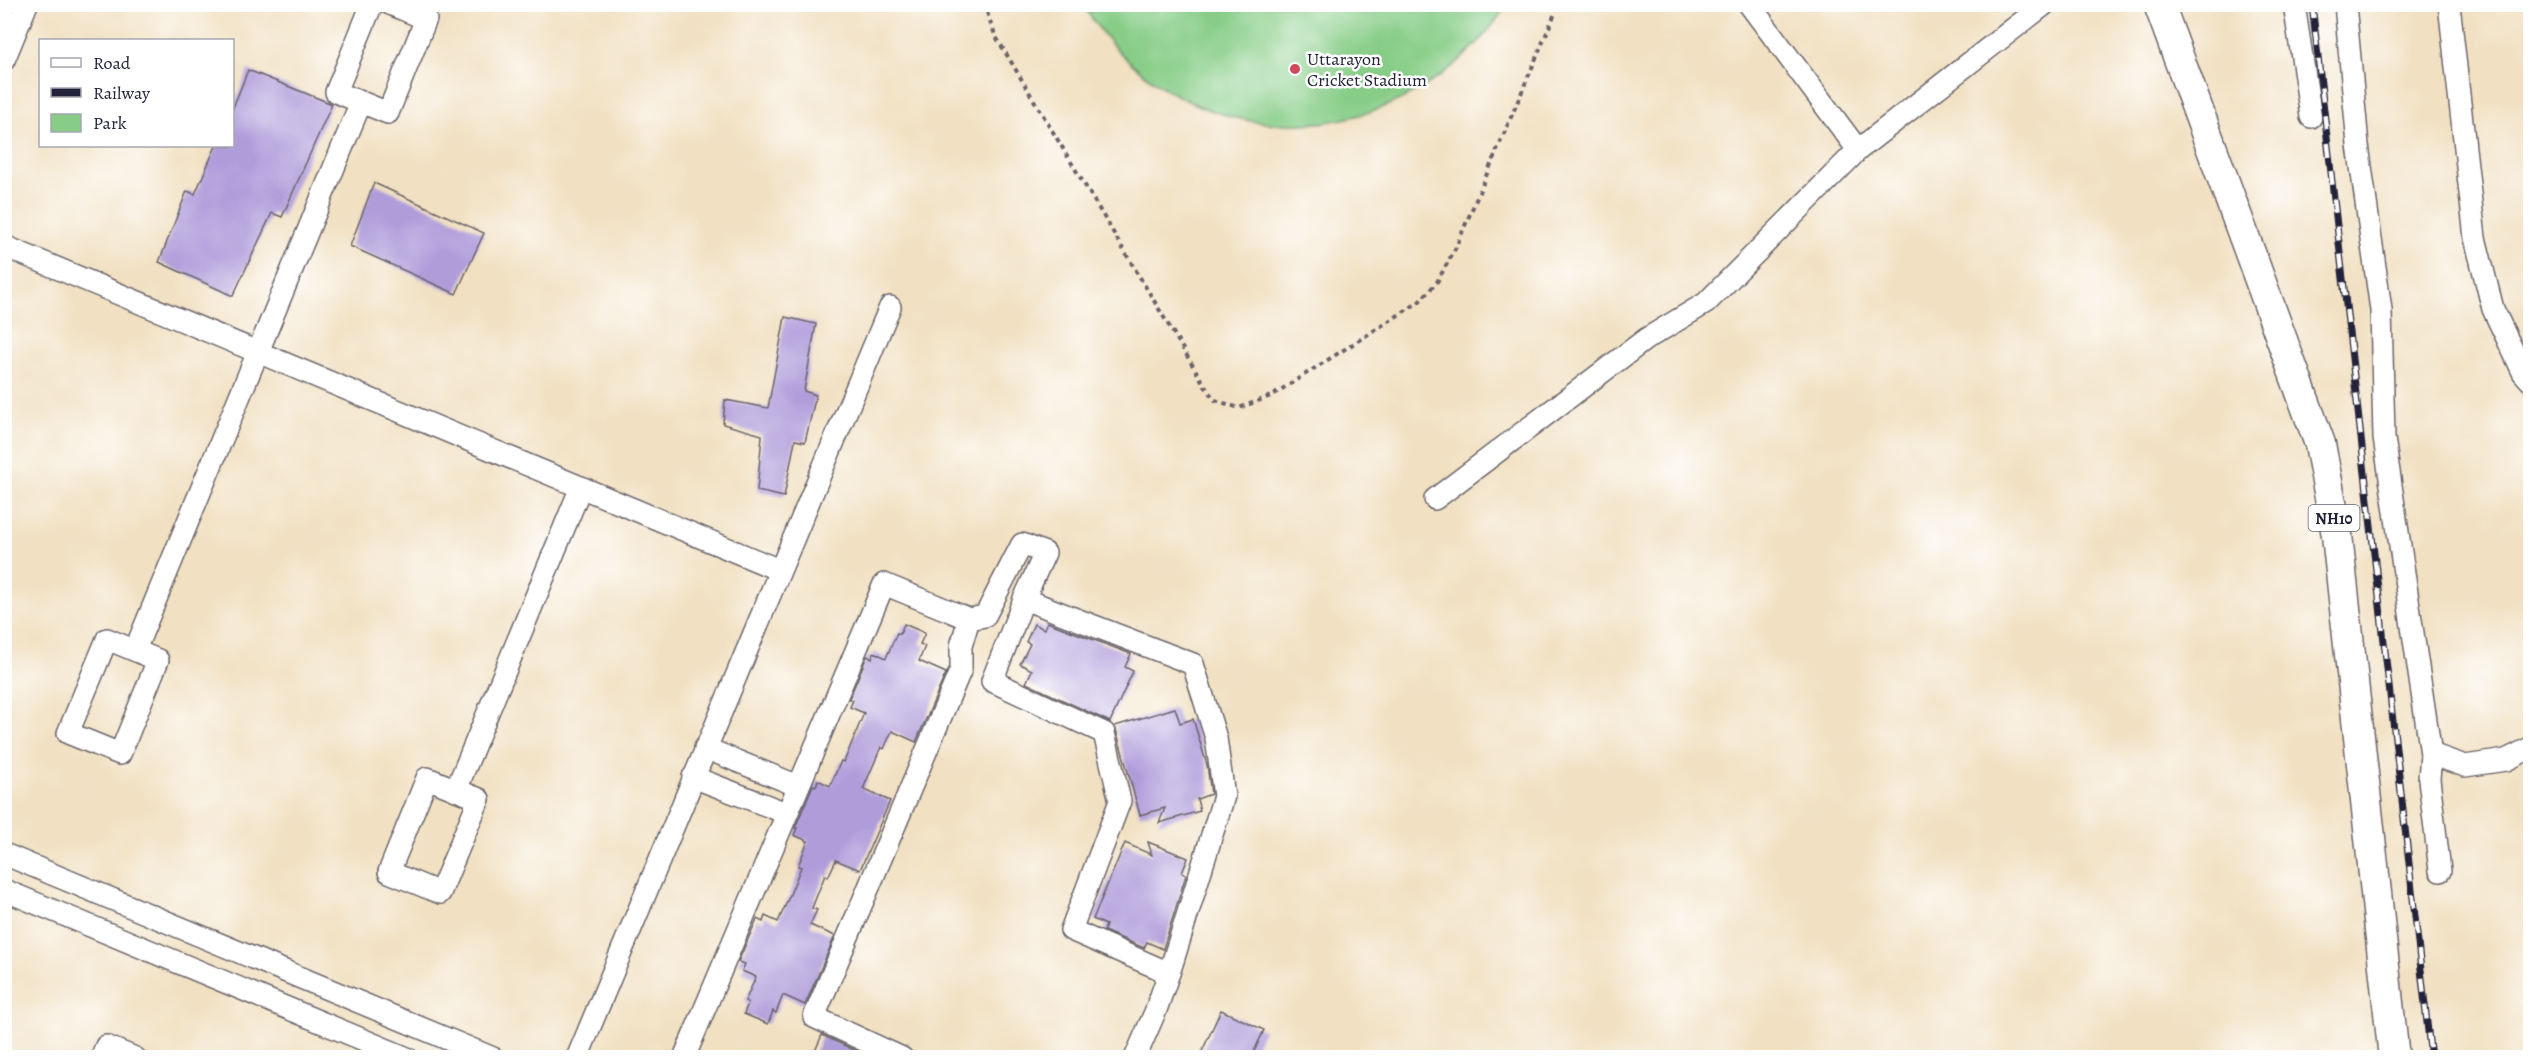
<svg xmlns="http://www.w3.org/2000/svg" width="2535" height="1062" viewBox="0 0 2535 1062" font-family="Alegreya,serif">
	<rect width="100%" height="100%" fill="#fff"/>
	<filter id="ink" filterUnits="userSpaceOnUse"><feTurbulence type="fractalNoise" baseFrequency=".0167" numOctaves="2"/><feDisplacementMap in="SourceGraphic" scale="12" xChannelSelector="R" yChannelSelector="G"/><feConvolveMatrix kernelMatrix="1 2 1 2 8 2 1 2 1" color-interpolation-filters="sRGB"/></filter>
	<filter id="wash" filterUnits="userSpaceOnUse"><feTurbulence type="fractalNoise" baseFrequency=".008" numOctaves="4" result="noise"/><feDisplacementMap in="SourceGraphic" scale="24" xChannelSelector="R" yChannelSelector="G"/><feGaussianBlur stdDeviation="1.35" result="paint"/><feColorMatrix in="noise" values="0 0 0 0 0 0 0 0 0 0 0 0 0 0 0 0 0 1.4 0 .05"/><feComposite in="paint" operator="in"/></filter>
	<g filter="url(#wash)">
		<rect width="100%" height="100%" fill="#f1e0c1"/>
		<!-- green -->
		<path fill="#87cd87" stroke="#547861" stroke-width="1.5" d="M1083,5H1507C1406,161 1182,167 1083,5Z"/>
		<g id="blocks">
			<!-- building -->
			<g fill="#af9dda">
				<path d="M248,70L332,104L282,217L272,213L233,296L159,262L187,191L195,194L216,146H232V110Z"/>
				<path d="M374,183L484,233L456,294L350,246Z"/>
				<path d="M785,317L816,324L804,391L816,395L805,442L795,440L784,497L757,491L762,435L723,424L725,400L768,408Z"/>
				<path d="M1047,622L1131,654L1125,667L1133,671L1110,722L1026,683L1032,670L1020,664L1030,644L1026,642L1034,624L1044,629Z"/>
				<path d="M904,624L925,633L920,644L925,646L919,661L946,673L916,742L892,731L884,749L881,747L870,773L863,789L890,801L860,870L836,860L828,877L825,875L812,908L817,910L810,925L835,936L805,1005L783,995L776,1013L773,1011L768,1024L744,1014L748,1003L745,1001L756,977L742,971L745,964L738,962L757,919L763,922L765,916L778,922L789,897L801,867L798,866L808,841L794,835L797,828H795L813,785L816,786L818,780L830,786L841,761L844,762L864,713L850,707L853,700L849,699L867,656L872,658L874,652L886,658L897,633L900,634Z"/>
				<path d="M1175,708L1180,723L1193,719L1207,765L1211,794L1197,799L1200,811L1159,823L1165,808L1140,815L1115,726Z"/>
				<path d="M1148,842L1188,858L1182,873L1186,875L1163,949L1147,942L1144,948L1104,931L1106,925L1093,919L1125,843L1152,855Z"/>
				<path d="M1221,1010L1264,1030L1251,1058H1199Z"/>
				<path d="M822,1035L871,1058H812Z"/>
			</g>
		</g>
	</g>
	<g filter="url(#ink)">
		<use href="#blocks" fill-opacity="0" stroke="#6a646a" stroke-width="1.5"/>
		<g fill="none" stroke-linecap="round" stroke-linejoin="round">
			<defs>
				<g id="minor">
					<path d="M372,4L336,92L388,113L426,19L390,4"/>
					<path d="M1749,4L1858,150"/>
					<path d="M2294,4L2311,117"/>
					<path d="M2345,4L2358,145L2381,310L2384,438L2431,754L2429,779L2440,871"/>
					<path d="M2449,4L2475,238L2493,309L2523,372L2530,380"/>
					<path d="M4,60L27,4"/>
					<path d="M4,246L779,570"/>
					<path d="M1435,499L1646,339L1706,303L1858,150L2045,4"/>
					<path d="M1024,599L992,681L1104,733L1120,801L1071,930L1169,973"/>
					<path d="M107,639L158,660L120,754L68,733Z"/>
					<path d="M135,650L361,102"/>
					<path d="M705,748L798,786"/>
					<path d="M2431,754L2465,766L2506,760L2530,748"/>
					<path d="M693,777L786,813"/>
					<path d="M427,778L479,799L440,893L389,872Z"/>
					<path d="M456,790L581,487"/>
					<path d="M4,854L493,1058"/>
					<path d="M4,890L407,1058"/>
					<path d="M101,1058L106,1046L135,1058"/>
					<path d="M577,1058L890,307"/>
					<path d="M684,1058L884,584L969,619L985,616L1022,544L1045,553L1024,599L1193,664L1216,738L1224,796L1172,964L1156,1010L1135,1058"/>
					<path d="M902,1058L814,1017L961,669V646L969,619"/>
				</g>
				<path id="highway" d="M2159,4L2320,444L2337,535L2394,1058"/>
			</defs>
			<!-- minor casing -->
			<use href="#minor" stroke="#6a646a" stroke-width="24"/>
			<!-- highway casing -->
			<use href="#highway" stroke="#6a646a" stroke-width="33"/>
			<!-- path -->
			<path stroke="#6a646a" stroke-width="4" stroke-dasharray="4.5 4.5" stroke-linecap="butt" d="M984,4L995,35L1208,391L1215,400L1239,408L1271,396L1419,302L1437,282L1456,247L1559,4"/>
			<!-- minor -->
			<use href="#minor" stroke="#fff" stroke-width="21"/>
			<!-- highway -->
			<use href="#highway" stroke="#fff" stroke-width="30"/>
			<defs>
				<path id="rail" d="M2312,4L2431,1058"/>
			</defs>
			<!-- rail casing -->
			<use href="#rail" stroke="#22223b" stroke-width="7"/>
			<!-- rail -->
			<use href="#rail" stroke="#fff" stroke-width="4.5" stroke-dasharray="14" stroke-linecap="butt"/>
		</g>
	</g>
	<!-- markers -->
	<circle fill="#d1495b" stroke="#fff" stroke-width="2" cx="1295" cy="69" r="6"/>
	<g text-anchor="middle" stroke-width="5" stroke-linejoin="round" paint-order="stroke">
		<!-- shield labels -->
		<rect fill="#fff" stroke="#646476" stroke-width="1.5" x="2308.5" y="505" width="51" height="26" rx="4.5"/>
		<g font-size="16" font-weight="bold" fill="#22223b">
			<text x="2334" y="524">NH10</text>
		</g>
		<!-- poi labels -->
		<g font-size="18" fill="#22223b" stroke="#fff" text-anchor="start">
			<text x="1307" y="65">Uttarayon<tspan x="1307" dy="21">Cricket Stadium</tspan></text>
		</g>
	</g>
	<!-- margin -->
	<rect width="2535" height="1062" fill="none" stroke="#fff" stroke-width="24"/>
	<!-- legend -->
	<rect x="39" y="39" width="195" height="108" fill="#ffffff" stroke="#a7a7b1" stroke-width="1.5"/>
	<rect x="51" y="58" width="30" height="9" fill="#ffffff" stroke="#a7a7b1" stroke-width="1.5"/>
	<text x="93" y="69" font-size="18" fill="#22223b">Road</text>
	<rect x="51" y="88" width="30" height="9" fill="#22223b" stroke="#a7a7b1" stroke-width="1.5"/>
	<text x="93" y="99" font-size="18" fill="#22223b">Railway</text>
	<rect x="51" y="114" width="30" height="18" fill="#87cd87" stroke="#a7a7b1" stroke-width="1.5"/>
	<text x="93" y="129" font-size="18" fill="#22223b">Park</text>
</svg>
